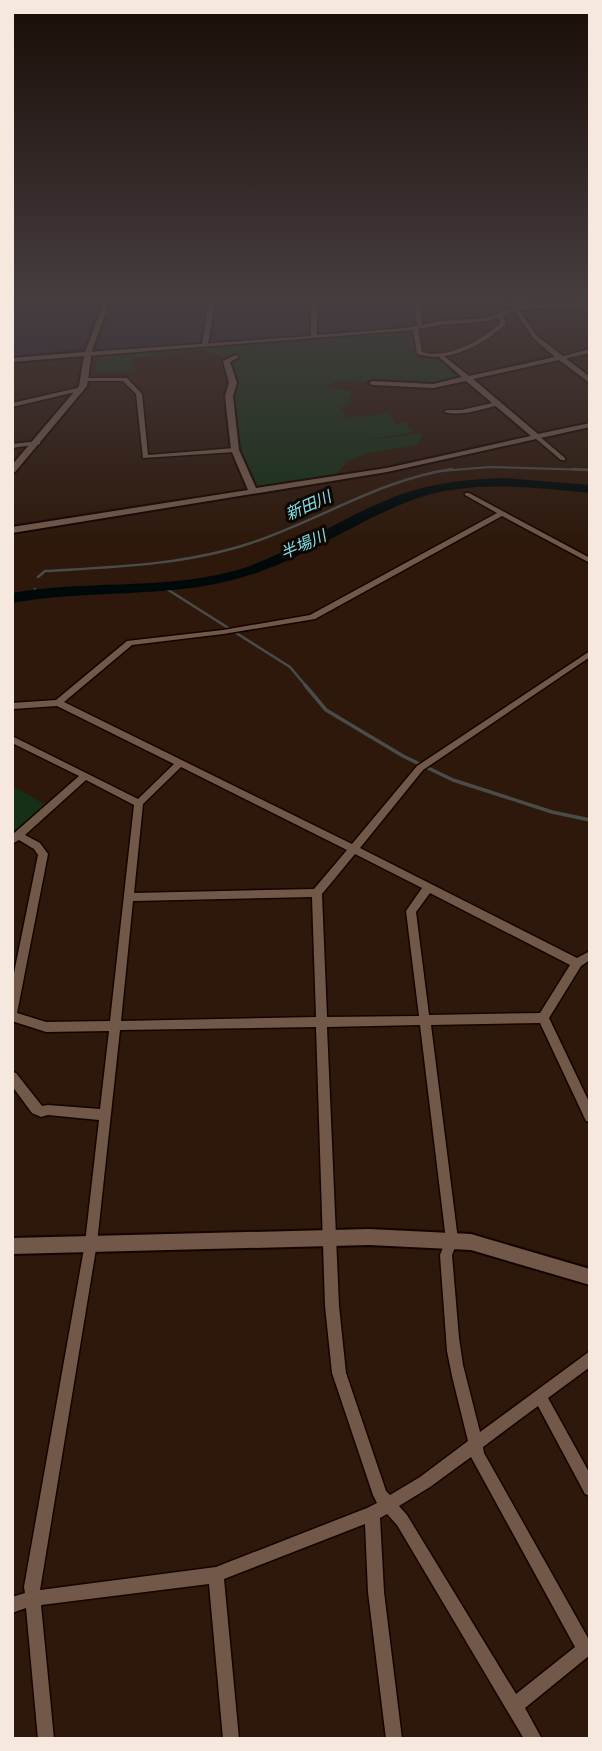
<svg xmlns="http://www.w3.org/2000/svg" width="602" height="1751" viewBox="0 0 602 1751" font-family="'PT Serif','Noto Sans JP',serif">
	<rect width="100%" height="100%" fill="#2d180b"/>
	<!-- industrial -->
	<g fill="#292231">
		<path d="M12,301H101L83,347L12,358Z"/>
		<path d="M114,301H413L416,324L396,328L102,352L97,349Z"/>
	</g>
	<!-- green -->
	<g fill="#163018">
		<path d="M410,330L418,358L440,360L459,378L430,384L334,381L328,387L352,391L349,405L340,408L347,418L389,413L396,424L406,422L413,432L362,441L423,433L418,445L369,453L348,461L335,475L260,487H256C246,462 235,437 235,410C234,388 237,382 229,360L201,350L131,359L134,372H95L98,357L103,354Z"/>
		<path d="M12,786L46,805L12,835Z"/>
	</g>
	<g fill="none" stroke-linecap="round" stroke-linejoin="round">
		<!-- stream-far2 -->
		<path stroke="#4a4c4a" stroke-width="2" d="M441,471L490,467L590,470"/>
		<!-- stream-far1 -->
		<g stroke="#4a4c4a" stroke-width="2.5">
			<path d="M573,469L590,470"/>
			<path d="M38,577L45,571C114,567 185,565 251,543C320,520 379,480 452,469"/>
			<path d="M162,586L290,667L306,686"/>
			<path d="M33,593L35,589"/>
		</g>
		<!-- stream -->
		<path stroke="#4a4c4a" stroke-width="3.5" d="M305,685L326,710L403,756L453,780L552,812L590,820"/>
		<!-- river -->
		<path fill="#00090a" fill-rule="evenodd" d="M505,478L590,485V493C533,487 470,480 415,499C355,521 302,561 240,578C166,599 88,589 12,603V593C84,580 159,590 230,572C292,555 344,514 405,493C437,482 471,479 505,478Z"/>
		<defs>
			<g id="minor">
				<path d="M311,301H317V335L405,328L417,326L414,301H419L422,325L441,321L487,318L518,306L590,303V306L519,309L503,315L506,324C483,345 448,364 417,354L413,330L88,356L85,354L88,352L311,336ZM498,317L500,324C480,340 448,360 422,352L418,329L441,325L488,321Z"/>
				<path d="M590,349V353L559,360L556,358Z"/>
				<path d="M83,378H127L142,394L148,455L235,448L238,450L235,452L143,458L136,394L123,381H85L83,380Z"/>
				<path d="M82,387L84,388V390L12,407V403Z"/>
				<path d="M497,402L499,403V405C482,409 461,417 444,412L447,410H461Z"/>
				<path d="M535,436H539L565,458V460H561L535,438Z"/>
				<path d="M38,441L40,442V444L12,448V444Z"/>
				<path d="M465,493H469L590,558V563L502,516L315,619L223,634L132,645L64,702L352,844L417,766L590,651V657L423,770L360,848L577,958L590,951V960L581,966L549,1018L590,1104V1122L586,1121L540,1023L431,1025L458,1240L452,1255L459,1338L463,1365L480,1432L590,1351V1367L548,1398L590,1474V1496L585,1494L538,1406L483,1447L484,1453L588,1638L590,1639V1655L525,1708L542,1739H524L397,1525L387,1514L380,1518L384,1592L402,1739H386L368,1592L365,1524L224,1579L239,1739H223L209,1584L41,1605L54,1739H38L26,1608L12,1613V1597L25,1593L24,1587L85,1243L99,1120L48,1115L41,1117L32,1113L12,1086V1072L16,1073L42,1106L48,1105L100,1109L109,1031L46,1032L12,1021V983L38,855L34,849L19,840L12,844V835L79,776L12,743V736L138,799L174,764L57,706L12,709V703L56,700L127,641L223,630L310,615L497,513L465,495ZM181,767L347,850L314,889L134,893L143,804ZM86,780L134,805L110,1021L46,1022L17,1013L48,854L40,843L25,835ZM355,854L422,888L406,911L419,1016L327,1017L322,894ZM430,893L570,965L540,1013L429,1015L416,912ZM312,897L316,1017L121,1021L133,901ZM420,1025L446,1240L440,1255L447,1351L452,1376L468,1441L420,1477L390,1495L386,1491L346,1373L339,1306L327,1027ZM316,1027L325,1306L332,1373L373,1495L377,1503L367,1508L216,1567L40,1590L97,1243L120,1030ZM471,1457L575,1647L516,1694L407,1515L399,1506L430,1487Z"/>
			</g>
			<g id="tertiary">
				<path d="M104,301H110L92,350L87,386L15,472H12V465L79,386L84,356L12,362V358L85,352Z"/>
				<path d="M209,301H215L208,344L205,346L202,344Z"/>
				<path d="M513,307H517L537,336L590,377V383L559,360L473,379L538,434L590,423V427L387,472L12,533V527L248,490L231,450L225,396L229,383L223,361L236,355L239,357L230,362L237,383L233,396L239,450L256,488L387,468L531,436L466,381L433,388L373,385L369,383L373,381L433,384L462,377L438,356V354L440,353L469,376L555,357L533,338Z"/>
				<path d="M369,1229L471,1234L590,1269V1285L471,1250L369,1245L12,1254V1238Z"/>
			</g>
		</defs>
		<!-- minor casing -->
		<use href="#minor" stroke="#140400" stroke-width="3"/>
		<!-- tertiary casing -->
		<use href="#tertiary" stroke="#140400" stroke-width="4"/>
		<!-- minor -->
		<use href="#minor" fill="#715849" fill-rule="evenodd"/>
		<!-- tertiary -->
		<use href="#tertiary" fill="#715849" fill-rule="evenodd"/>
	</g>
	<!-- sky -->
	<linearGradient id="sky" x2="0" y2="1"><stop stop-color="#190d06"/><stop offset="0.55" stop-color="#463d3f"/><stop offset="1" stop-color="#463d3f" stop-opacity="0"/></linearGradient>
	<rect width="602" height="546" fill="url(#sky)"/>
	<g text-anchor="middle" stroke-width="6" stroke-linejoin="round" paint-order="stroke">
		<!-- far-water labels -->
		<g font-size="16" font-style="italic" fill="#7ee1e8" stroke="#0f0603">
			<text transform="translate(308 505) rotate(-24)" y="6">新田川</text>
			<text transform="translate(303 544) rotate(-24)" y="6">半場川</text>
		</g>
	</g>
	<!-- border -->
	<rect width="602" height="1751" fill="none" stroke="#f7e8df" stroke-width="28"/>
</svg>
